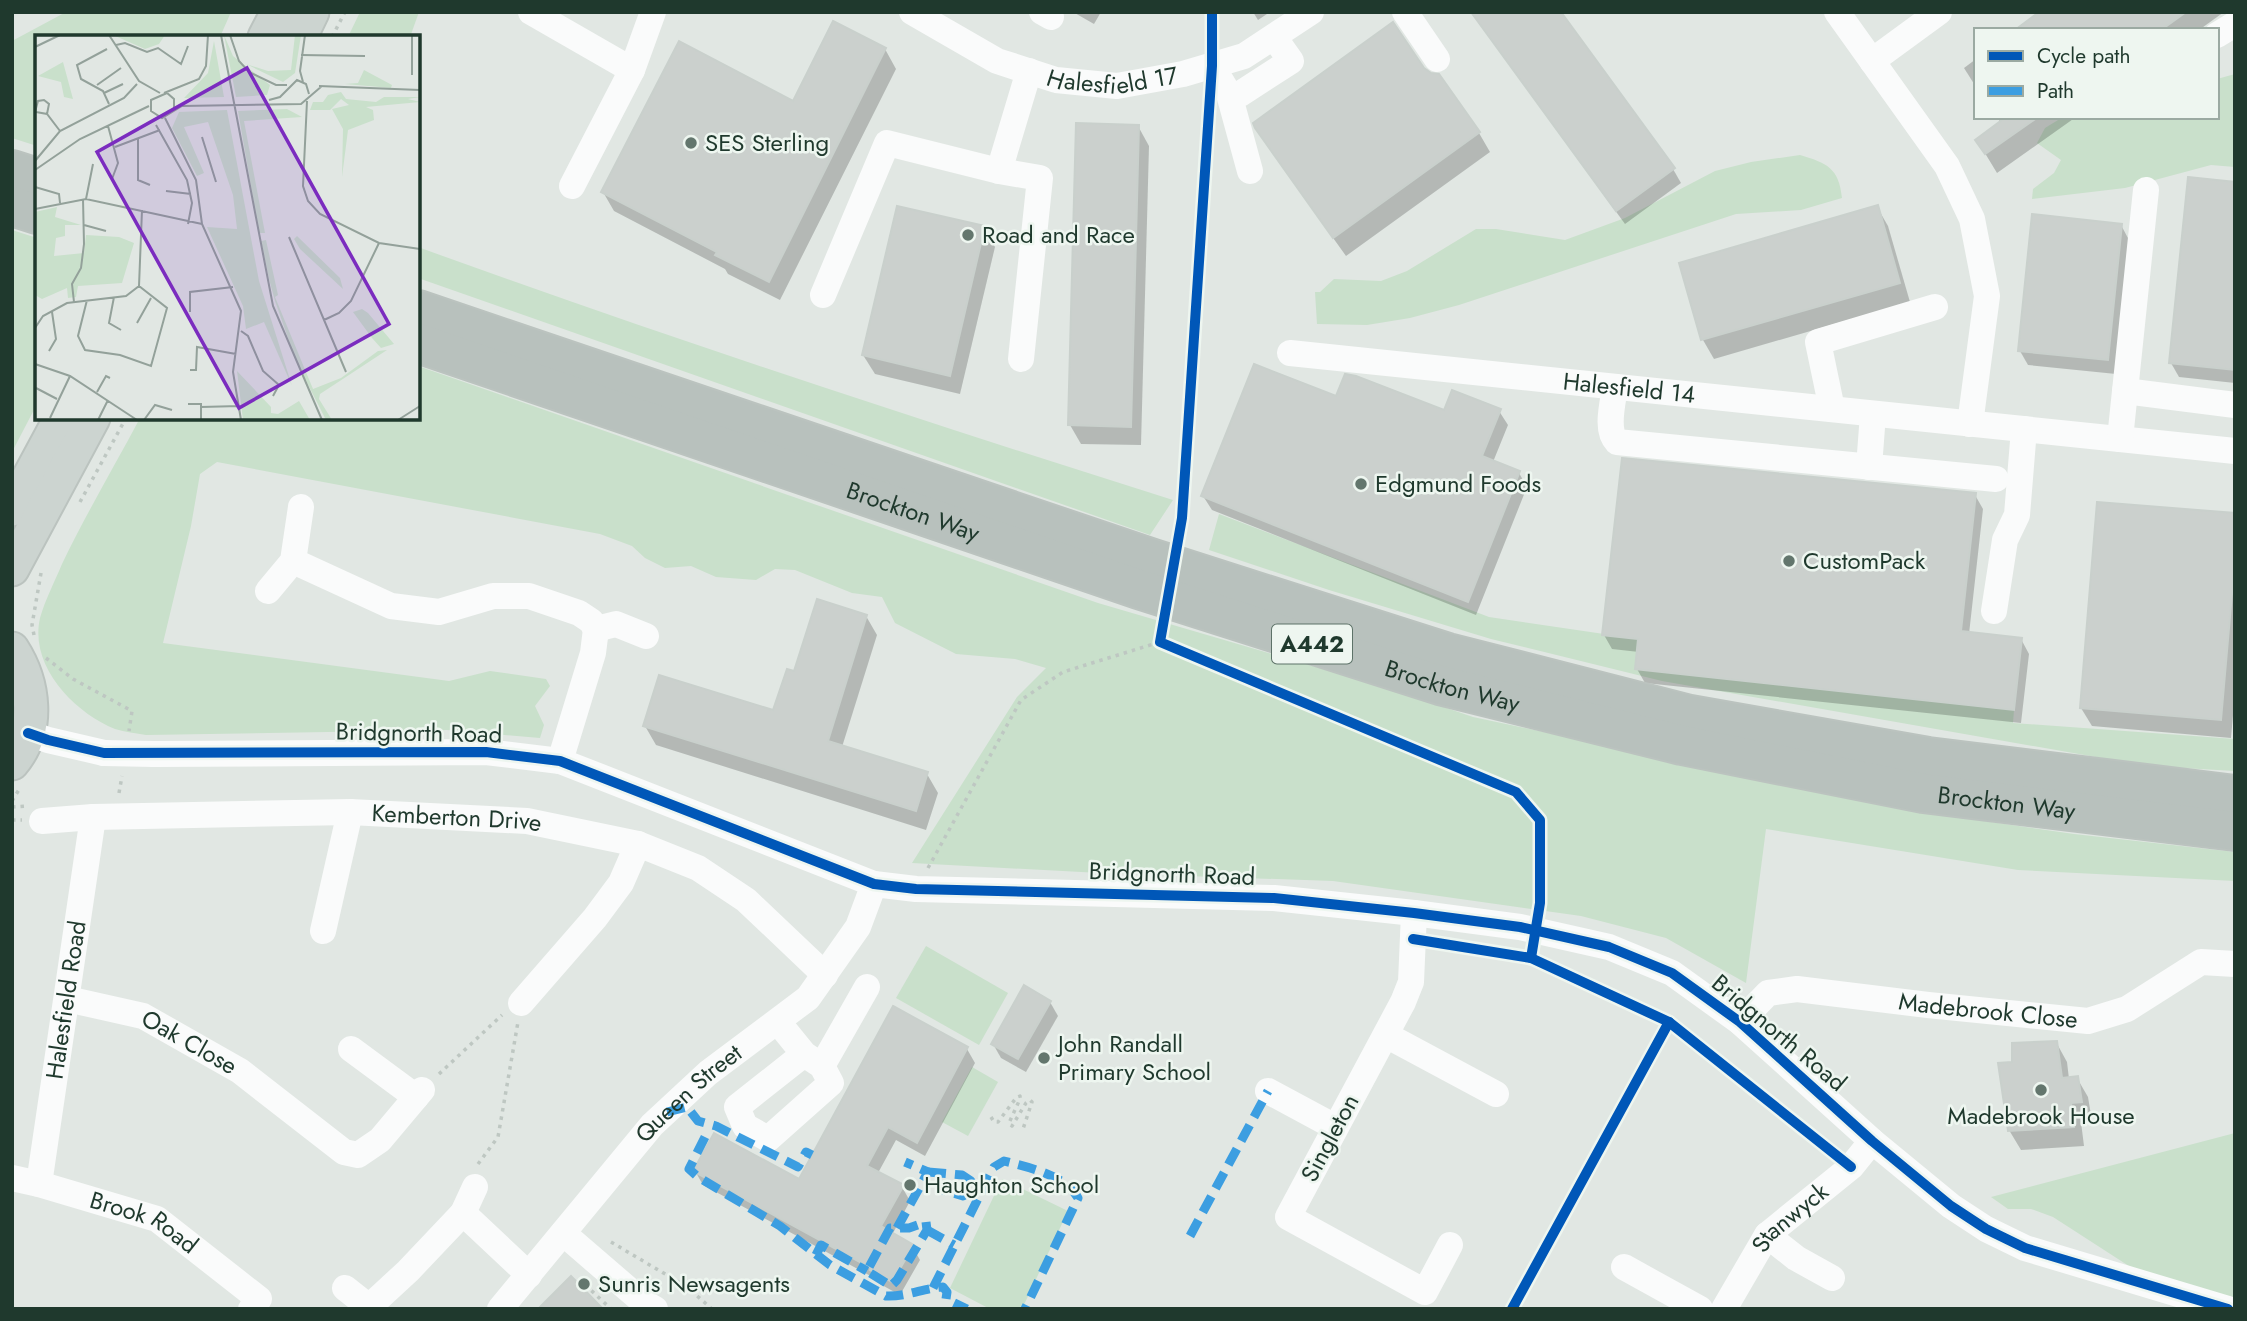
<svg xmlns="http://www.w3.org/2000/svg" width="2247" height="1321" viewBox="0 0 2247 1321" font-family="Jost,sans-serif">
	<rect width="100%" height="100%" fill="#e1e7e3"/>
	<!-- green -->
	<g fill="#c9e0cb">
		<path d="M66,12H231L220,37H37V146L12,138V41Z"/>
		<path d="M360,12H419L410,37H348Z"/>
		<path d="M2235,74V167L2211,165L2125,188L2032,199L2033,189L2054,173L2061,160L2037,143L2045,128L2063,117H2217V79Z"/>
		<path d="M1800,155C1827,163 1839,168 1842,198L1801,210L1736,214L1459,305L1410,318L1367,325L1317,324L1315,292H1320L1334,279L1381,281L1407,271L1476,229H1496L1565,240L1625,218L1715,171L1751,162Z"/>
		<path d="M12,230L37,238V404L12,452Z"/>
		<path d="M418,247C668,338 920,420 1173,500L1150,535L418,278Z"/>
		<path d="M418,366L1098,603L1388,688L1473,717L1922,812L2074,834L2235,852V881L2018,870L1766,829L1746,983L1666,938L1581,916L1333,881L1100,873L912,863L1017,697L1046,668L1015,659L956,654L895,623L882,597L852,593L795,570L775,569L756,580L716,577L691,566L665,568L645,558L632,546L600,534L217,462L200,474L191,526L163,643L449,681L490,671L546,679L550,686L535,706L544,725L540,738L447,730L146,735C136,733 125,732 115,729C74,712 29,666 40,618C45,600 55,581 62,564C86,514 114,467 140,418H418Z"/>
		<path d="M1219,514L1489,617L1638,639L1635,669L2014,710L2013,723L2235,739V771L2147,766L1662,681L1491,639L1329,590L1209,550Z"/>
		<path d="M926,946L1008,993L979,1045L896,998Z"/>
		<path d="M972,1067L998,1082L968,1136L942,1122Z"/>
		<path d="M2235,1133V1301L2132,1268L2053,1217L2031,1209H2008L1991,1197Z"/>
		<path d="M1002,1179L1068,1211L1022,1309H990L950,1288Z"/>
	</g>
	<!-- shadow -->
	<g fill="#0003">
		<path d="M1073,12H1101L1094,24Z"/>
		<path d="M1253,12H1270L1258,20Z"/>
		<path d="M1471,12L1673,169L1681,183L1625,224Z"/>
		<path d="M2042,12H2224L2199,30H2018Z"/>
		<path d="M885,49L896,69L780,300L728,274L725,269L614,211L603,192L794,103Z"/>
		<path d="M1976,59V87L1964,68Z"/>
		<path d="M1423,69L1430,75L1438,76L1479,133L1490,152L1346,256L1268,147L1256,127Z"/>
		<path d="M1997,117H2076L1997,173L1977,140L2001,123Z"/>
		<path d="M1138,126L1149,146L1141,445L1081,444L1070,425Z"/>
		<path d="M2235,184V383L2179,377L2171,363Z"/>
		<path d="M1877,207L1888,226L1910,302L1714,359L1703,340L1681,264Z"/>
		<path d="M2121,225L2129,240L2116,374L2028,365L2020,351Z"/>
		<path d="M984,228L995,247L960,394L875,374L863,355Z"/>
		<path d="M1337,398L1445,413L1499,411L1508,425L1493,462L1519,473L1527,487L1476,615L1212,510L1203,496Z"/>
		<path d="M1975,495L1983,509L1969,634L2021,639L2029,654L2021,723L1645,683L1637,669L1639,652L1612,649L1604,635Z"/>
		<path d="M2235,515V693L2231,738L2092,726L2081,708Z"/>
		<path d="M866,616L877,635L842,747L927,774L938,793L926,830L656,745L645,726L775,712L795,673Z"/>
		<path d="M1050,1002L1058,1016L1026,1072L1001,1058L993,1044Z"/>
		<path d="M893,1009L967,1049L975,1063L925,1156L896,1140L878,1173L902,1187L910,1201L892,1235L912,1246L920,1260L900,1295L880,1284L878,1280L703,1185L695,1171L800,1181Z"/>
		<path d="M2056,1042L2067,1062L2069,1079L2077,1078L2088,1097L2092,1121L2081,1122L2084,1146L2021,1150L2009,1130L2014,1064Z"/>
	</g>
	<!-- building -->
	<g fill="#cbd0cd" stroke="#c9d0cc" stroke-width="2">
		<path d="M1471,12H1561L1675,168L1616,211Z"/>
		<path d="M2039,12H2186L2161,30H2015Z"/>
		<path d="M833,21L886,48L769,282L715,255L717,252L601,192L679,41L793,101Z"/>
		<path d="M1393,22L1424,68L1431,73L1439,74L1480,132L1333,238L1255,128L1253,123Z"/>
		<path d="M2006,117H2038L1985,154L1975,140Z"/>
		<path d="M1076,123L1139,125L1131,427L1068,425Z"/>
		<path d="M2188,177L2235,182V370L2169,363Z"/>
		<path d="M1878,205L1900,283L1701,340L1679,263Z"/>
		<path d="M897,206L985,226L950,376L862,355Z"/>
		<path d="M2032,214L2122,224L2108,360L2018,351Z"/>
		<path d="M1254,364L1336,396L1345,374L1356,376L1444,410L1452,390L1501,409L1482,456L1520,471L1468,602L1201,496Z"/>
		<path d="M1622,458L1976,493L1961,631L2022,638L2014,710L1635,669L1638,639L1602,635Z"/>
		<path d="M2097,502L2235,513V559L2221,720L2080,708Z"/>
		<path d="M817,599L867,615L828,741L928,772L916,811L643,726L659,675L773,710L787,669L794,671Z"/>
		<path d="M1024,985L1051,1001L1018,1059L991,1044Z"/>
		<path d="M893,1006L968,1047L917,1143L888,1127L867,1166L904,1185L881,1226L914,1245L892,1282L870,1270L871,1268L693,1171L714,1133L799,1179Z"/>
		<path d="M2057,1041L2062,1078L2078,1076L2082,1102L2071,1103L2074,1127L2008,1131L1998,1063L2012,1062V1043Z"/>
		<path d="M571,1276L603,1309H538Z"/>
	</g>
	<g fill="none" stroke-linecap="round" stroke-linejoin="round">
		<defs>
			<g id="major">
				<path d="M265,37L278,12"/>
				<path d="M300,37L312,12"/>
				<path d="M12,509L61,418"/>
				<path d="M12,569L93,418"/>
				<path d="M12,649C34,683 40,730 12,763"/>
			</g>
			<g id="highway">
				<path d="M12,170L37,178"/>
				<path d="M12,206L37,214"/>
				<path d="M418,310L1153,559L1448,653L1690,715L1928,757L2235,795"/>
				<path id="s10" d="M418,343L1139,589L1440,685L1682,745L1923,793L2235,831"/>
			</g>
		</defs>
		<!-- major casing -->
		<use href="#major" stroke="#bbc3bf" stroke-width="37"/>
		<!-- highway casing -->
		<use href="#highway" stroke="#bbc3bf" stroke-width="42"/>
		<!-- path -->
		<g stroke="#bec7c2" stroke-width="3.5" stroke-dasharray="3.5 5" stroke-linecap="butt">
			<path d="M332,37L345,12"/>
			<path d="M80,502L126,418"/>
			<path d="M34,635L32,625L41,573"/>
			<path d="M46,658L73,679L132,711L129,731"/>
			<path d="M119,793L122,776"/>
			<path d="M12,801L20,788"/>
			<path d="M12,807L26,806"/>
			<path d="M12,820H22"/>
			<path d="M928,868L1021,700L1063,672L1160,642"/>
			<path d="M439,1074L502,1015"/>
			<path d="M991,1117L994,1122H998L1016,1098L1020,1096V1099L1009,1123L1012,1126L1026,1103L1030,1100L1032,1102L1022,1132"/>
			<path d="M478,1164L498,1137L518,1022"/>
			<path d="M611,1242L687,1287L712,1309"/>
			<path d="M579,1279L611,1309"/>
		</g>
		<!-- minor -->
		<g stroke="#fafbfb" stroke-width="26">
			<path d="M531,12L632,70"/>
			<path id="s1" d="M912,12L997,61L1056,80L1117,86L1183,74L1244,56L1311,12"/>
			<path d="M1042,12L1051,17"/>
			<path d="M1405,12L1437,59"/>
			<path d="M1837,12L1947,166L1972,219L1987,296L1970,424"/>
			<path d="M2217,35L2235,24"/>
			<path d="M1872,61L1939,12"/>
			<path d="M1212,66L1229,94L1250,171"/>
			<path d="M1229,94H1240L1291,61L1274,37"/>
			<path d="M999,171L1040,178L1021,359"/>
			<path d="M572,186L632,70L653,12"/>
			<path d="M823,295L887,143L999,171L1029,71"/>
			<path id="s2" d="M1290,353L2235,451"/>
			<path d="M1615,387C1613,403 1605,430 1617,442L1996,479"/>
			<path d="M2125,391L2235,405"/>
			<path d="M1832,409L1818,342L1935,307"/>
			<path d="M2120,439L2146,190"/>
			<path d="M1869,467L1873,414"/>
			<path d="M293,561L391,606L439,612L493,596H529L579,613L591,621L596,629"/>
			<path d="M268,591L293,561L301,507"/>
			<path d="M1994,611L2005,540L2017,515L2024,429"/>
			<path d="M596,629L616,624L646,636"/>
			<path d="M28,733L48,740L104,753"/>
			<path d="M154,754L486,752L560,761L874,884L916,889L1274,898L1414,913L1520,927L1609,947L1672,973L1740,1022L1872,1141L1951,1206L1986,1229L2025,1248L2228,1309"/>
			<path d="M560,761L593,653L596,629"/>
			<path id="s3" d="M42,821L93,817L350,812L527,821L638,844L698,868L746,900L825,975"/>
			<path d="M1414,913L1411,982L1403,1002L1288,1217L1425,1292L1450,1245"/>
			<path d="M323,931L350,812"/>
			<path id="s4" d="M67,999L143,1016L240,1071L344,1152L358,1155L380,1140L422,1090"/>
			<path d="M521,1003L595,918L621,883L638,844"/>
			<path d="M778,1022L804,1054L822,1066L831,1083L768,1139L745,1126L737,1107L804,1054"/>
			<path id="s5" d="M1740,1022L1768,993L1797,989L1928,1005L2088,1021L2127,1009L2201,962L2235,964"/>
			<path d="M1386,1035L1496,1094"/>
			<path d="M351,1049L416,1097"/>
			<path d="M822,1066L867,987"/>
			<path d="M1268,1091L1335,1127"/>
			<path id="s6" d="M12,1178L39,1184L157,1219L259,1299L251,1309"/>
			<path id="s7" d="M39,1184L93,817"/>
			<path d="M463,1213L529,1275"/>
			<path d="M563,1233L643,1302L655,1309"/>
			<path d="M1767,1235L1796,1258L1832,1278"/>
			<path d="M1624,1267L1700,1309"/>
			<path d="M345,1288L369,1307L408,1271L463,1213L475,1187"/>
			<path id="s8" d="M500,1309L652,1125L708,1073L808,998L858,927L874,884"/>
			<path id="s9" d="M1724,1309L1767,1235L1851,1167L1872,1141"/>
		</g>
		<!-- major -->
		<use href="#major" stroke="#ccd4d0" stroke-width="33"/>
		<!-- highway -->
		<use href="#highway" stroke="#b8c1bd" stroke-width="38"/>
		<!-- minor-bridge -->
		<path stroke="#fafbfb" stroke-width="26" d="M104,753L154,754"/>
		<!-- quiet -->
		<g stroke="#3c9ee1" stroke-width="9" stroke-dasharray="18 9" stroke-linecap="butt">
			<path d="M667,1112L687,1107L698,1121L716,1126L798,1167L806,1152L812,1155"/>
			<path d="M705,1137L689,1169L698,1177L780,1226L830,1265L886,1296C906,1297 924,1288 943,1287L947,1292L946,1299L967,1309"/>
			<path d="M928,1172L962,1175L971,1181L969,1192L963,1196L940,1189"/>
			<path d="M926,1222L927,1230L897,1280L891,1286L867,1271L890,1228H909Z"/>
			<path d="M897,1228L928,1172L905,1162"/>
			<path d="M927,1230L954,1245"/>
			<path d="M1190,1236L1268,1091"/>
			<path d="M816,1255L821,1245L867,1271"/>
			<path d="M933,1288L994,1167L1004,1161C1027,1167 1066,1175 1078,1198L1025,1309"/>
		</g>
		<defs>
			<g id="cycleway">
				<path d="M1212,12V66L1182,518L1160,642L1516,792L1540,820V903L1531,958"/>
				<path d="M28,733L48,740L104,753L486,752L560,761L874,884L916,889L1274,898L1414,913L1520,927L1609,947L1672,973L1740,1022L1872,1141L1951,1206L1986,1229L2025,1248L2228,1309"/>
				<path d="M1413,939L1531,958L1669,1022L1851,1167"/>
				<path d="M1512,1309L1669,1022"/>
			</g>
		</defs>
		<!-- cycleway casing -->
		<use href="#cycleway" stroke="#eef6f0" stroke-width="15"/>
		<!-- cycleway -->
		<use href="#cycleway" stroke="#0057b8" stroke-width="10"/>
	</g>
	<!-- markers -->
	<g fill="#63766d" stroke="#eef6f0" stroke-width="2.5">
		<circle cx="691" cy="143" r="7"/>
		<circle cx="968" cy="235" r="7"/>
		<circle cx="1361" cy="484" r="7"/>
		<circle cx="1789" cy="561" r="7"/>
		<circle cx="1044" cy="1058" r="7"/>
		<circle cx="2041" cy="1090" r="7"/>
		<circle cx="910" cy="1185" r="7"/>
		<circle cx="584" cy="1284" r="7"/>
	</g>
	<g text-anchor="middle" stroke-width="5" stroke-linejoin="round" paint-order="stroke">
		<!-- shield labels -->
		<rect fill="#eef6f0" stroke="#5d7268" stroke-width="2" x="1272" y="624.5" width="80" height="39" rx="5"/>
		<g font-size="23" font-weight="bold" fill="#1f392d">
			<text x="1312" y="652">A442</text>
		</g>
		<!-- street labels -->
		<g font-size="24" fill="#1f392d" stroke="#eef6f0">
			<text dy="8" stroke="none"><textPath href="#s1" startOffset="217">Halesfield 17</textPath></text>
			<text dy="8" stroke="none"><textPath href="#s2" startOffset="341">Halesfield 14</textPath></text>
			<text dy="8" stroke="none"><textPath href="#s10" startOffset="523">Brockton Way</textPath></text>
			<text dy="8" stroke="none"><textPath href="#s10" startOffset="1090">Brockton Way</textPath></text>
			<text transform="translate(419 733) rotate(1)" y="8">Bridgnorth Road</text>
			<text dy="8" stroke="none"><textPath href="#s10" startOffset="1657">Brockton Way</textPath></text>
			<text dy="8" stroke="none"><textPath href="#s3" startOffset="415">Kemberton Drive</textPath></text>
			<text transform="translate(1172 874) rotate(2)" y="8">Bridgnorth Road</text>
			<text dy="8" stroke="none"><textPath href="#s7" startOffset="186">Halesfield Road</textPath></text>
			<text dy="8" stroke="none"><textPath href="#s5" startOffset="262">Madebrook Close</textPath></text>
			<text transform="translate(1779 1033) rotate(40)" y="8">Bridgnorth Road</text>
			<text dy="8" stroke="none"><textPath href="#s4" startOffset="131">Oak Close</textPath></text>
			<text dy="8" stroke="none"><textPath href="#s8" startOffset="287">Queen Street</textPath></text>
			<text transform="translate(1330 1138) rotate(-62)" y="8">Singleton</text>
			<text dy="8" stroke="none"><textPath href="#s9" startOffset="114">Stanwyck</textPath></text>
			<text dy="8" stroke="none"><textPath href="#s6" startOffset="140">Brook Road</textPath></text>
		</g>
		<!-- poi labels -->
		<g font-size="24" fill="#1f392d" stroke="#eef6f0" text-anchor="start">
			<text x="705" y="151">SES Sterling</text>
			<text x="982" y="243">Road and Race</text>
			<text x="1375" y="492">Edgmund Foods</text>
			<text x="1803" y="569">CustomPack</text>
			<text x="1058" y="1052">John Randall<tspan x="1058" dy="28">Primary School</tspan></text>
			<text x="2041" y="1124" text-anchor="middle">Madebrook House</text>
			<text x="924" y="1193">Haughton School</text>
			<text x="598" y="1292">Sunris Newsagents</text>
		</g>
	</g>
	<!-- overview -->
	<g transform="translate(35 35)">
		<rect width="385" height="385" fill="#e1e7e3"/>
		<path d="M78,0H130L124,9L110,14ZM189,0L198,21L235,50L232,60L201,62ZM260,0H266L260,38L248,47L211,29L233,36L256,35ZM179,6L189,62L149,63L173,38ZM28,27L38,64L29,62L26,47L3,41ZM329,35L357,50L356,53L310,49L323,48ZM306,57L311,64L341,67L349,62H385L373,64L385,67L331,72L338,75L339,85L313,95L307,142L308,94L297,74L314,70L306,64L295,75H275L278,67H288L293,60ZM252,74L267,82L209,86L230,198H224L203,76ZM192,75L224,246L257,351L229,287L211,294L208,271L172,192L202,194L198,160L173,87L149,92L169,138L162,141L137,93L144,77ZM22,172L20,182L46,190H30V201L21,203L19,221L49,218L51,200L84,202L99,208L87,248L43,251L41,262L33,263L32,253L7,264L0,260V177ZM262,201L305,243L308,254L265,214L259,204ZM231,205L243,260L240,262L278,354L306,343L343,316L352,315L285,359L284,364L297,385H291L261,326L240,266L234,244L226,206ZM327,274L333,278L359,309L346,313L337,303L318,277ZM202,336L236,372V378L243,379L264,366L275,385H208Z" fill="#c9e0cb"/>
		<path fill="none" stroke="#93a19a" stroke-width="2" d="M74,0L104,46L125,58M186,0L238,271L287,385M195,0L204,26L214,37L241,50H252M81,10L90,8L112,17L123,13L146,29L153,11M0,12L25,0M72,14L42,30L46,44L68,56L74,69M266,20L330,21M377,40V0M268,47L265,36L270,0M62,50L86,33M284,51L385,55M69,58L88,49M129,58L164,44L171,31L173,0M234,65L245,62L262,45L271,49L274,59M272,66L268,151L273,166L285,179L344,208L385,214M139,75V64L132,58L116,65V76L127,83L147,71L266,69L287,51M0,77L3,66L9,65L14,69L12,79M1,77L12,79L25,96M130,83L161,145L167,189L206,276L198,337L206,385M121,90L152,145L157,168L153,189M73,91L83,128L77,144M167,102L181,147M103,104V145L115,150M80,112L125,95M0,126L25,96L89,63L102,49M0,135L45,104L114,71M0,152L24,159L25,168M131,156L156,159M51,164L58,129M0,174L51,164L167,189M49,190L71,196M254,202L311,337M79,262L74,288L86,295M52,265L43,301L50,315L85,320L116,331L132,273L104,251M39,267L37,249L46,233L49,209L48,164M155,277V257L198,252M289,285L304,278L316,266L344,208M102,288L116,263M0,293L8,281L32,268L91,261L104,251L107,175M206,296L213,301L228,336L244,350L238,361M14,316L21,304L17,277M0,329L35,341L102,385M155,335H161L162,312L201,319M1,353L22,364M62,357L71,341L75,343M153,369H166V385M166,372L204,371M15,383L35,341M63,385L73,365M109,385L120,370L137,375M363,385L385,371"/>
		<path fill="#7b2cbf" fill-opacity="0.15" stroke="#7b2cbf" stroke-width="3.5" d="M212,33L354,289L204,373L62,117Z"/>
		<rect width="385" height="385" fill="none" stroke="#1f392d" stroke-width="3.5"/>
	</g>
	<!-- border -->
	<rect width="2247" height="1321" fill="none" stroke="#1f392d" stroke-width="28"/>
	<!-- legend -->
	<rect x="1974" y="28" width="245" height="91" fill="#eef6f0" stroke="#9baaa2" stroke-width="2"/>
	<rect x="1988" y="51" width="35" height="10" fill="#0057b8" stroke="#9baaa2" stroke-width="2"/>
	<text x="2037" y="63" font-size="21" fill="#1f392d">Cycle path</text>
	<rect x="1988" y="86" width="35" height="10" fill="#3c9ee1" stroke="#9baaa2" stroke-width="2"/>
	<text x="2037" y="98" font-size="21" fill="#1f392d">Path</text>
</svg>
